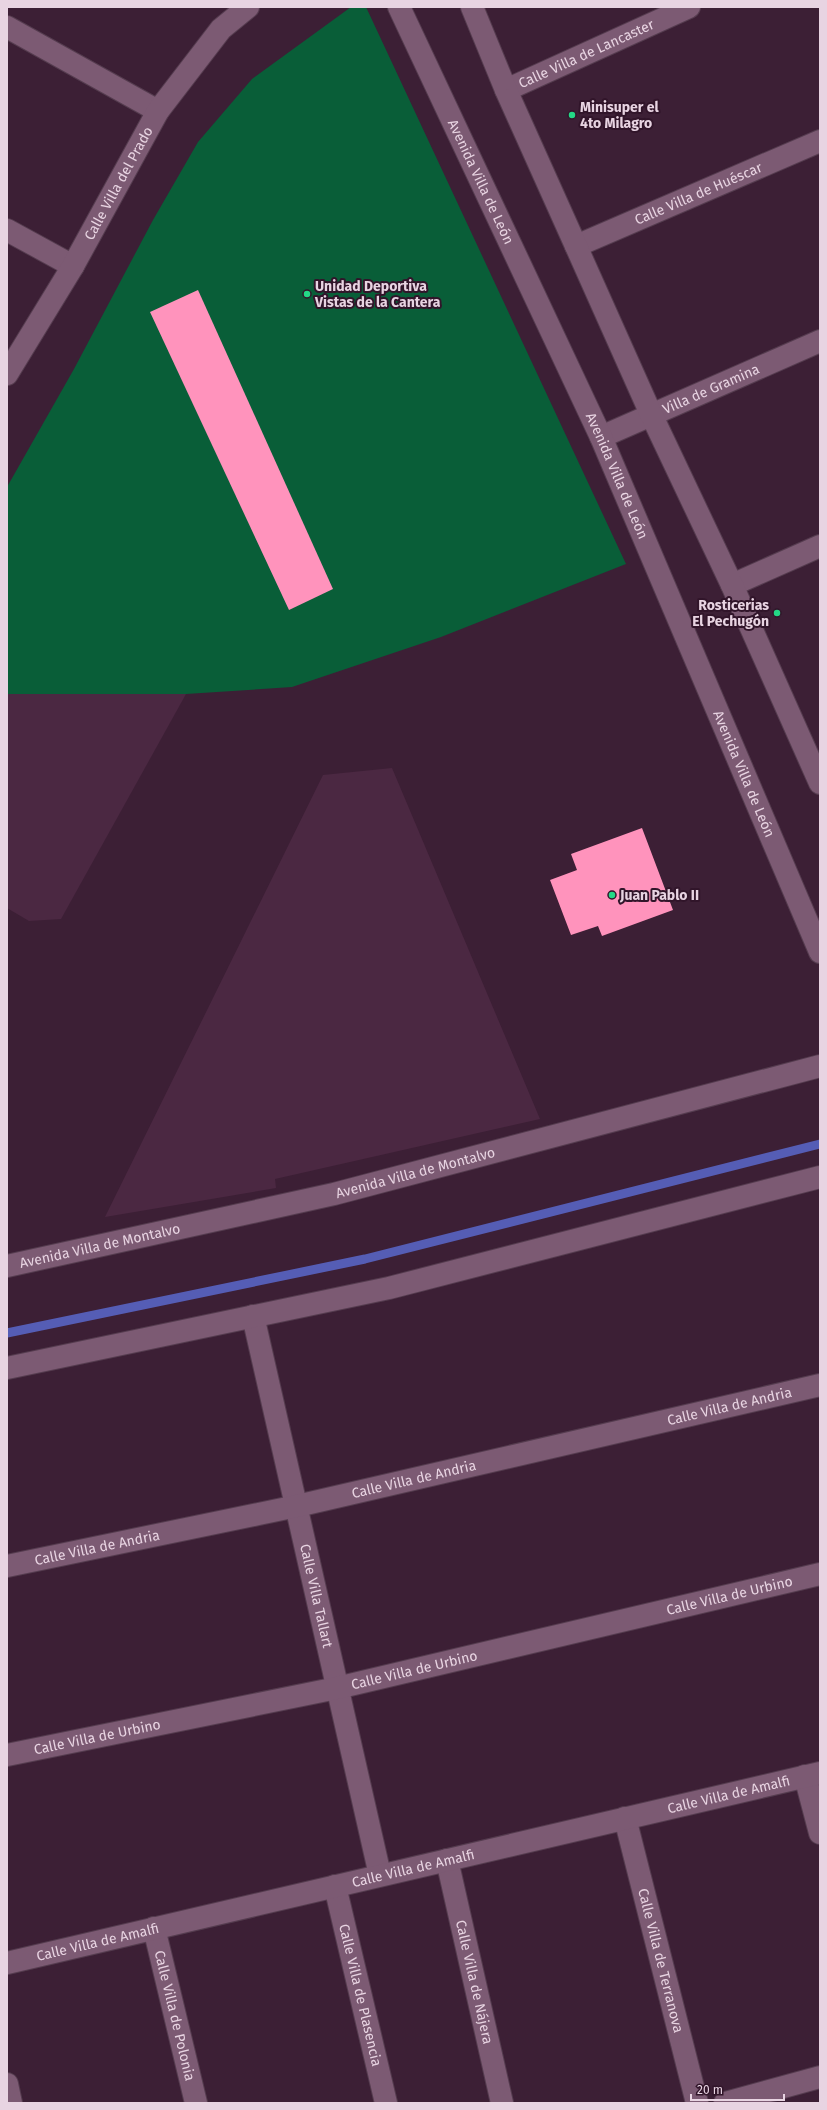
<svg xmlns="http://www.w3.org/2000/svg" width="827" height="2110" viewBox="0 0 827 2110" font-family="'Fira Sans',sans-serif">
	<rect width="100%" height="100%" fill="#3c1f35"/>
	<!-- built -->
	<g fill="#4b2842">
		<path d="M7,694H186L61,919L29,921L7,908Z"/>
		<path d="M392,768L540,1119L275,1179L276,1188L105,1217L323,775Z"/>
	</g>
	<!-- green -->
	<path fill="#095e38" d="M351,7H366L626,564L441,637L292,687L186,694H7V487L74,369L153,220L198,142L252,79Z"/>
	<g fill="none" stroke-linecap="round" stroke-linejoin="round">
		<!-- stream -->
		<path stroke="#555db5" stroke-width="9" d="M7,1333L365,1259L820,1144"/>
	</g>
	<!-- building -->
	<g fill="#ff93bc">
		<path d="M198,290L333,589L289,610L150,312Z"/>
		<path d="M642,828L673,910L602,936L598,926L571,935L550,880L577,870L571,854Z"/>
	</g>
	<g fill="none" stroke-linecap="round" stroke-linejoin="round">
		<defs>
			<g id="street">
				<path d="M7,27L158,111"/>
				<path id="s1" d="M506,90L689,7"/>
				<path d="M7,230L73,266"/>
				<path id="s2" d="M576,246L820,141"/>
				<path id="s3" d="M601,437L820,341"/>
				<path d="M732,585L820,546"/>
				<path id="s4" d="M253,1316L380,1875"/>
				<path id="s5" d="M7,1566L297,1506L820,1385"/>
				<path id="s6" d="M7,1755L337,1688L820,1574"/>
				<path d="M805,1776L820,1833"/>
				<path id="s7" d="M625,1818L697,2103"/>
				<path id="s8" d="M447,1860L502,2103"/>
				<path id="s9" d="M335,1886L386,2103"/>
				<path id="s10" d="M154,1928L196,2103"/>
				<path id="s11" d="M7,1963L820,1773"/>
				<path d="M7,2084L11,2103"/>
				<path d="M725,2103L820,2077"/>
			</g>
			<g id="secondary">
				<path id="s12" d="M399,7L601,437L820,952"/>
				<path d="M472,7L506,90L576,246L651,414L732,585L820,783"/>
				<path id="s13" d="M7,374L73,266L158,111L221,29L248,7"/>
				<path id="s14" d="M7,1266L334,1194L820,1066"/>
				<path d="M7,1368L389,1288L820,1177"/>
			</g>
		</defs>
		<!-- street casing -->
		<use href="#street" stroke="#553c4f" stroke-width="24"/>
		<!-- secondary casing -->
		<use href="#secondary" stroke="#553c4f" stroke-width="24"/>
		<!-- street -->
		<use href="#street" stroke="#7c5a73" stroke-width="22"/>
		<!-- secondary -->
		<use href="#secondary" stroke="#7c5a73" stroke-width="22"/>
	</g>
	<!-- markers -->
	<g fill="#24d886" stroke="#31152a" stroke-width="1.5">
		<circle cx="572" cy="115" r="4"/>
		<circle cx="307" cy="294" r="4"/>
		<circle cx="777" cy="613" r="4"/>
		<circle cx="612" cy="895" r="4"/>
	</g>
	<g text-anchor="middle" stroke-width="4" stroke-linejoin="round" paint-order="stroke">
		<!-- street labels -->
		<g font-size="14" fill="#e8d4e2" stroke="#31152a">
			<text dy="5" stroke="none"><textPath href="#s1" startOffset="88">Calle Villa de Lancaster</textPath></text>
			<text dy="5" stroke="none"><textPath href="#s12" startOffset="193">Avenida Villa de León</textPath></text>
			<text dy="5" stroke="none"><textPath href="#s13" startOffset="221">Calle Villa del Prado</textPath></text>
			<text dy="5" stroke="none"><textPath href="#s2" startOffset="133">Calle Villa de Huéscar</textPath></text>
			<text dy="5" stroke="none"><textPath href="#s3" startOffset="120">Villa de Gramina</textPath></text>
			<text dy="5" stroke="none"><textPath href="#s12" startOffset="517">Avenida Villa de León</textPath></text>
			<text dy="5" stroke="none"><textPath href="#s12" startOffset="841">Avenida Villa de León</textPath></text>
			<text dy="5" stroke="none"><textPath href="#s14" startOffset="419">Avenida Villa de Montalvo</textPath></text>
			<text dy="5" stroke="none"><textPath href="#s14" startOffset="95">Avenida Villa de Montalvo</textPath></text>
			<text dy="5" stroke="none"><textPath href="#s5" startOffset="740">Calle Villa de Andria</textPath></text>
			<text dy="5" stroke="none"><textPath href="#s5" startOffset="416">Calle Villa de Andria</textPath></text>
			<text dy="5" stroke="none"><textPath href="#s5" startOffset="92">Calle Villa de Andria</textPath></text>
			<text dy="5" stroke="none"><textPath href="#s6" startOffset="740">Calle Villa de Urbino</textPath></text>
			<text dy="5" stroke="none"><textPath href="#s4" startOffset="287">Calle Villa Tallart</textPath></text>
			<text dy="5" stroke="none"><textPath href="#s6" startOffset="416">Calle Villa de Urbino</textPath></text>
			<text dy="5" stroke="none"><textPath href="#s6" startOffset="92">Calle Villa de Urbino</textPath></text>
			<text dy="5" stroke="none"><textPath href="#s11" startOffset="741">Calle Villa de Amalfi</textPath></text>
			<text dy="5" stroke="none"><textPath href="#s11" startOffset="417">Calle Villa de Amalfi</textPath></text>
			<text dy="5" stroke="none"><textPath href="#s11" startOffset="93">Calle Villa de Amalfi</textPath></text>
			<text dy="5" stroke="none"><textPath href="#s7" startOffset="147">Calle Villa de Terranova</textPath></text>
			<text dy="5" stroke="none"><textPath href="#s8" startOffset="125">Calle Villa de Nájera</textPath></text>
			<text dy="5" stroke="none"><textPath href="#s9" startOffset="112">Calle Villa de Plasencia</textPath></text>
			<text dy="5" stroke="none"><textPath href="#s10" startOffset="90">Calle Villa de Polonia</textPath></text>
		</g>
		<!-- poi labels -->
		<g font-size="14" font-weight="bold" fill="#e8d4e2" stroke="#31152a" text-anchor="start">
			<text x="580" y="112">Minisuper el<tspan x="580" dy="16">4to Milagro</tspan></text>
			<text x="315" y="291">Unidad Deportiva<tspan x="315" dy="16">Vistas de la Cantera</tspan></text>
			<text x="769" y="610" text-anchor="end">Rosticerias<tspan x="769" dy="16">El Pechugón</tspan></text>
			<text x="620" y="900">Juan Pablo II</text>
		</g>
	</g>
	<!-- border -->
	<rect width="827" height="2110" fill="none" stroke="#e8d4e2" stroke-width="16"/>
	<!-- scale -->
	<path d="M691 2094v6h93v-6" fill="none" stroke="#e8d4e2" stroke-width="2"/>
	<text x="697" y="2094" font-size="12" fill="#e8d4e2" stroke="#31152a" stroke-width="3" paint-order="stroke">20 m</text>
</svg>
